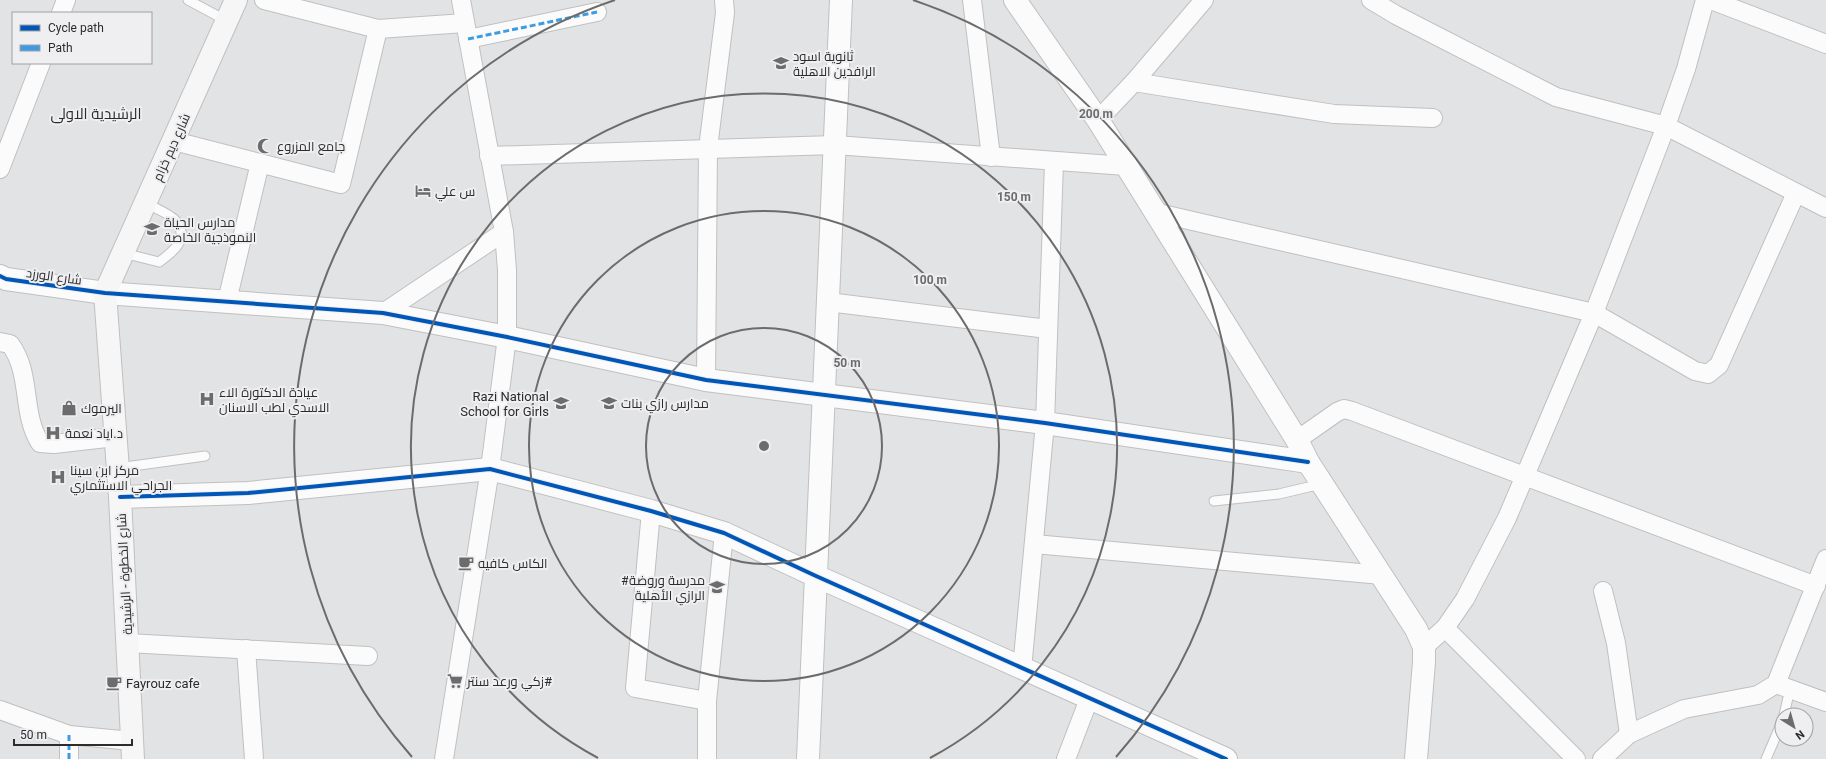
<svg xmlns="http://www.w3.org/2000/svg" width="1826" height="759" viewBox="0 0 1826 759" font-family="Roboto,Cairo,sans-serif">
	<rect width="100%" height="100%" fill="#e2e3e4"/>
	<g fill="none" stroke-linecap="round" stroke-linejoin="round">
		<defs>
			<g id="service">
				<path d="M188,0L227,21"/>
				<path d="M123,253L159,262C173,252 190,239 176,221C172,215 153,207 146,203"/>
				<path d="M118,468L205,456"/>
				<path d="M1214,501L1279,494L1321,484"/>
				<path d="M1784,715L1790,689"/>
				<path d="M1766,759L1782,722"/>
			</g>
			<g id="minor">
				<path d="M264,0L378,29L465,23"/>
				<path d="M972,0L991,157"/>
				<path d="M1371,0L1396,15L1556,97L1666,126L1826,208"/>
				<path d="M1711,0L1826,44"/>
				<path d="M61,13L66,0"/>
				<path d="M468,39L597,12"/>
				<path d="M1134,82L1334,114L1433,118"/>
				<path d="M1098,120L1134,82L1204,0"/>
				<path d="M174,141L341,184L378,29"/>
				<path d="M489,156L835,145L1126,166"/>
				<path d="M0,169L41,63"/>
				<path d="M1158,213L1594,313L1695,371L1708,374L1719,365L1796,193"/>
				<path d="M227,301L260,163"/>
				<path d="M828,302L1048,329"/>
				<path d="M383,313L504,232"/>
				<path d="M0,342L10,344C32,373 21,413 40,443L54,444L115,437"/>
				<path d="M706,380L708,148L725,13L724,0"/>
				<path d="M1297,440L1337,412L1344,409L1352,411L1816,586"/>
				<path d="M651,511L635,688L707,701"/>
				<path d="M1034,544L1382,575"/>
				<path d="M1603,591L1616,643L1629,734"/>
				<path d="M1445,628L1576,759"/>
				<path d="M127,643L368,656"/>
				<path d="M1424,647L1445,628L1465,599L1507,518L1594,313L1666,126L1686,69L1705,0"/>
				<path d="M246,649L254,759"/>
				<path d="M1022,669L1045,423L1054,162"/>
				<path d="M1776,684L1826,702"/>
				<path d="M0,710L69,735L132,741"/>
				<path d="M69,735V759"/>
				<path d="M444,759L490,469L507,337V270L504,232L461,0"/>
				<path d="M707,759V701L724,533"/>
				<path d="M1066,759L1089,699"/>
				<path d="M1602,759L1629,734L1684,709L1758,695L1776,684L1826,559"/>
			</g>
			<g id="tertiary">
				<path d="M1015,0L1098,120L1297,440L1308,462L1416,629L1424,647V662L1416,759"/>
				<path d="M0,276L6,279L105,293L383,313L507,337L706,380L1045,423L1308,462"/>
				<path d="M120,497L248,493L490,469L651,511L724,533L816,576L1226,759"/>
				<path d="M808,759L841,0"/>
			</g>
			<path id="secondary" d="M133,759L120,497L105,293L236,0"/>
		</defs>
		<!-- service casing -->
		<use href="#service" stroke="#c0c0c1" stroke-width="11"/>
		<!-- minor casing -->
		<use href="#minor" stroke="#c0c0c1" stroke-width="20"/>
		<!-- tertiary casing -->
		<use href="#tertiary" stroke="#c0c0c1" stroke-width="24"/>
		<!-- secondary casing -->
		<use href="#secondary" stroke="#c0c0c1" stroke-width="24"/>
		<!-- service -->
		<use href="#service" stroke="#fbfbfb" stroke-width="9"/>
		<!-- minor -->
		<use href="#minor" stroke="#fbfbfb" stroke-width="18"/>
		<!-- tertiary -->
		<use href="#tertiary" stroke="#fbfbfb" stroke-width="22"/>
		<!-- secondary -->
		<use href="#secondary" stroke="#f7f6f6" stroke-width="22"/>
		<!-- quiet -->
		<g stroke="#3d9ce1" stroke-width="3" stroke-dasharray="6 3" stroke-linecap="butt">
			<path d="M468,39L597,12"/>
			<path d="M69,735V759"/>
		</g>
		<defs>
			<g id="cycleway">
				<path d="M0,276L6,279L105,293L383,313L507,337L706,380L1045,423L1308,462"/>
				<path d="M120,497L248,493L490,469L651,511L724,533L816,576L1226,759"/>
			</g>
		</defs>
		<!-- cycleway casing -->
		<use href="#cycleway" stroke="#efeff2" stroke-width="6"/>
		<!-- cycleway -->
		<use href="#cycleway" stroke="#0057b8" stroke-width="4"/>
	</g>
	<!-- distance rings -->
	<g fill="none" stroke="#6c6c6d" stroke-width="2">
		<circle cx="764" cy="446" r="118"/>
		<circle cx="764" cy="446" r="235"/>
		<path d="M598 758A353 353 0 1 1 930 758"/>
		<path d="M412 757A470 470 0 0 1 615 0M913 0A470 470 0 0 1 1116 757"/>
	</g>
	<!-- icons -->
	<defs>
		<symbol id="school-bare" viewBox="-9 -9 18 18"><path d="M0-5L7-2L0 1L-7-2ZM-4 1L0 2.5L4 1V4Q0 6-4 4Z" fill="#6c6c6d" stroke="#efeff2" stroke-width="2.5" paint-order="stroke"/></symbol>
		<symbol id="mosque-bare" viewBox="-9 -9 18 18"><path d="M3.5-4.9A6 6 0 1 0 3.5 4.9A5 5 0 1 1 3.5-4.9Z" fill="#6c6c6d" stroke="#efeff2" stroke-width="2.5" paint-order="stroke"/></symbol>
		<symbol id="hotel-bare" viewBox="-9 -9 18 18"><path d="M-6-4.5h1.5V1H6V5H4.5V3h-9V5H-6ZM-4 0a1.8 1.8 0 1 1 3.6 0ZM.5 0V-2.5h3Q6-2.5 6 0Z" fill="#6c6c6d" stroke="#efeff2" stroke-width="2.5" paint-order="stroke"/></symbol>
		<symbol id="hospital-bare" viewBox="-9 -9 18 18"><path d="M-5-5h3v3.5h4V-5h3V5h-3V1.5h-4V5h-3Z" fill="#6c6c6d" stroke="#efeff2" stroke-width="2.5" paint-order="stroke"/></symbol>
		<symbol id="shop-bare" viewBox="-9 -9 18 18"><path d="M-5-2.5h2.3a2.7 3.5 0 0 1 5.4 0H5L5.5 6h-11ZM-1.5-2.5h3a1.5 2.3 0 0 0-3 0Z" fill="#6c6c6d" stroke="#efeff2" stroke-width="2.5" paint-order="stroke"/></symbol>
		<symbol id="cafe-bare" viewBox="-9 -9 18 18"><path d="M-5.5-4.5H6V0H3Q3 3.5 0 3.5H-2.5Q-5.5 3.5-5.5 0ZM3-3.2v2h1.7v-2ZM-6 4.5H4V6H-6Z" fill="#6c6c6d" stroke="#efeff2" stroke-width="2.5" paint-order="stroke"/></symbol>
		<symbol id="supermarket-bare" viewBox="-9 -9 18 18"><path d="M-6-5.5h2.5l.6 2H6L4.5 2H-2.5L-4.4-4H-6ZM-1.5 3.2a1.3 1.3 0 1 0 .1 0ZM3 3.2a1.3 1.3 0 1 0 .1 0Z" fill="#6c6c6d" stroke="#efeff2" stroke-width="2.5" paint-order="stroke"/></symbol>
	</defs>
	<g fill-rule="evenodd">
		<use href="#school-bare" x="770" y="52" width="22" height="22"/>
		<use href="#mosque-bare" x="254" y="135" width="22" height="22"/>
		<use href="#hotel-bare" x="412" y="180" width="22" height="22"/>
		<use href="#school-bare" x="141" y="218" width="22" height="22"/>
		<use href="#hospital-bare" x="196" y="388" width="22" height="22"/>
		<use href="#school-bare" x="550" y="392" width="22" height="22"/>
		<use href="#school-bare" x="598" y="392" width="22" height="22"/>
		<use href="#shop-bare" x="58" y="397" width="22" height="22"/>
		<use href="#hospital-bare" x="42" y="422" width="22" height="22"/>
		<use href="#hospital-bare" x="47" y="466" width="22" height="22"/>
		<use href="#cafe-bare" x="455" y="552" width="22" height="22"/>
		<use href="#school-bare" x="706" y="576" width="22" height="22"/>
		<use href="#supermarket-bare" x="444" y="670" width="22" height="22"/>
		<use href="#cafe-bare" x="103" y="672" width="22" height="22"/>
	</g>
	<g text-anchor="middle" stroke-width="4" stroke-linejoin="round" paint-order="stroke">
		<!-- poi labels -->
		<g font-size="13" fill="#2c2c2d" stroke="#efeff2" text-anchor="start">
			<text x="793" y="61">ثانوية اسود<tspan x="793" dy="15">الرافدين الاهلية</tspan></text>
			<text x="277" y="151">جامع المزروع</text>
			<text x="435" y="196">س علي</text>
			<text x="164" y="227">مدارس الحياة<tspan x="164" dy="15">النموذجية الخاصة</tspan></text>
			<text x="219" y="397">عيادة الدكتورة الاء<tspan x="219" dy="15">الاسدي لطب الاسنان</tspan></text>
			<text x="549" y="401" text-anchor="end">Razi National<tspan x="549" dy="15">School for Girls</tspan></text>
			<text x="621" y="408">مدارس رازي بنات</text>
			<text x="81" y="413">اليرموك</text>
			<text x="65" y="438">د.اياد نعمة</text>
			<text x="70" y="475">مركز ابن سينا<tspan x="70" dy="15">الجراحي الاستثماري</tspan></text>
			<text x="478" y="568">الكاس كافيه</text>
			<text x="705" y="585" text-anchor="end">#مدرسة وروضة<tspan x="705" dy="15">الرازي الأهلية</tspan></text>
			<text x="467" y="686">زكي ورعد سنتر#</text>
			<text x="126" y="688">Fayrouz cafe</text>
		</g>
		<!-- street labels -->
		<g font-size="13" fill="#2c2c2d" stroke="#efeff2">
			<text transform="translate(171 147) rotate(-66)" y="5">شارع ديم خزام</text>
			<text transform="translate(54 276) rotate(8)" y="5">شارع الورزد</text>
			<text transform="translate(124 574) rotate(-93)" y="5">شارع الخطوة - الرشيدية</text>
		</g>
		<!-- quarter labels -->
		<g font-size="15" fill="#2c2c2d" stroke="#efeff2">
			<text x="96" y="119">الرشيدية الاولى</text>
		</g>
	</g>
	<circle cx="764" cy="446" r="6" fill="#6c6c6d" stroke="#efeff2" stroke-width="2"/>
	<g font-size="12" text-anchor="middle" font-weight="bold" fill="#6c6c6d" stroke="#efeff2" stroke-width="4" stroke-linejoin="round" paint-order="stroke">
		<text x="1096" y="118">200 m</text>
		<text x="1014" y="201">150 m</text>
		<text x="930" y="284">100 m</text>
		<text x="847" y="367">50 m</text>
	</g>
	<!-- legend -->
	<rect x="12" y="12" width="140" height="52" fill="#efeff2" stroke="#a1a1a3"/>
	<rect x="20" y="25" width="20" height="6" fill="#0057b8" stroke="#a1a1a3"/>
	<text x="48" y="32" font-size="12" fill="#2c2c2d">Cycle path</text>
	<rect x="20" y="45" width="20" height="6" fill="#3d9ce1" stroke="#a1a1a3"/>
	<text x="48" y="52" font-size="12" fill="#2c2c2d">Path</text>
	<!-- north arrow -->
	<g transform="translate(1794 727) rotate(143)"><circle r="19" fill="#efeff2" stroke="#a1a1a3"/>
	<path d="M0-3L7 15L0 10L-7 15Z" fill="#6c6c6d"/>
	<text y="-6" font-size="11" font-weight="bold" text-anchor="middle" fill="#2c2c2d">N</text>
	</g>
	<!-- scale -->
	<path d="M14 739v6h118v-6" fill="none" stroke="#2c2c2d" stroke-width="2"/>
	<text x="20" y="739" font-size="12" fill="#2c2c2d" stroke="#efeff2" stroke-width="3" paint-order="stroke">50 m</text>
</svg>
